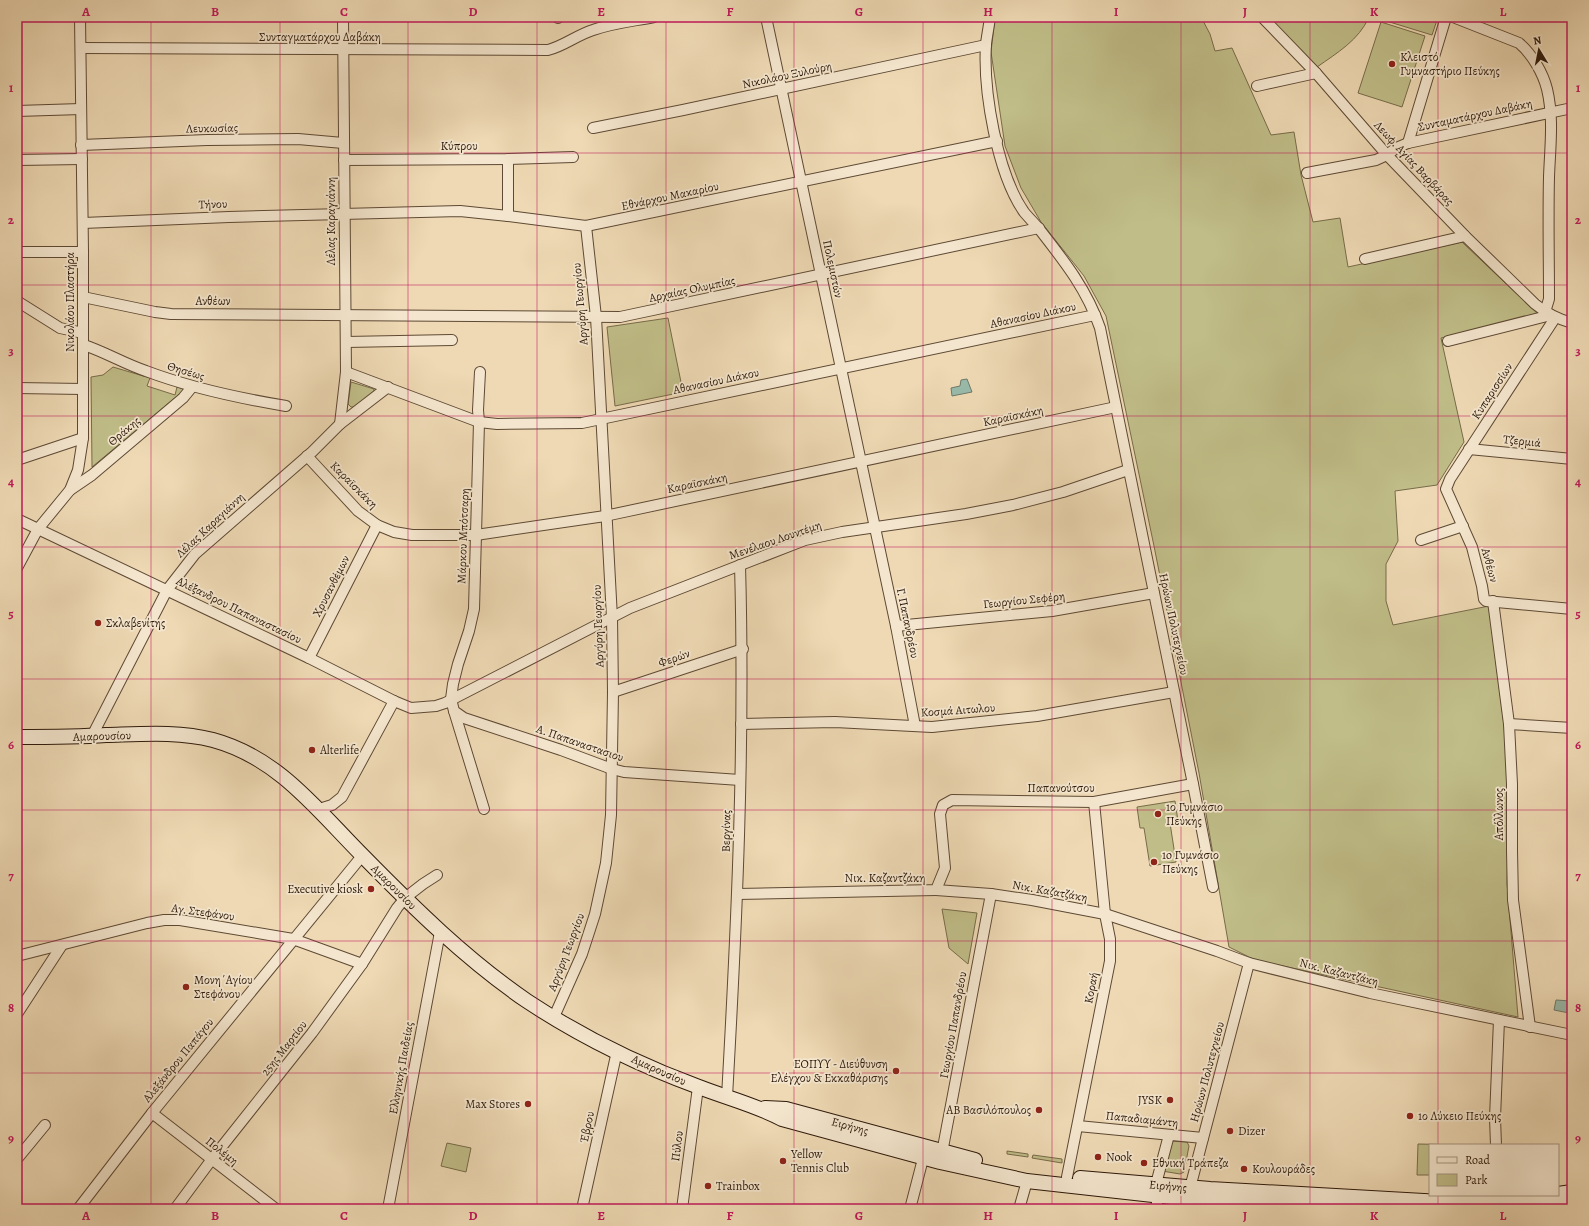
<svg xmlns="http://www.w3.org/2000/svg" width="1589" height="1226" viewBox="0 0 1589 1226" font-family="Alegreya,serif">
	<rect width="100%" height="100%" fill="#eed9b4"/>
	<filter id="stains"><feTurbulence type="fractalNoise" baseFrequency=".005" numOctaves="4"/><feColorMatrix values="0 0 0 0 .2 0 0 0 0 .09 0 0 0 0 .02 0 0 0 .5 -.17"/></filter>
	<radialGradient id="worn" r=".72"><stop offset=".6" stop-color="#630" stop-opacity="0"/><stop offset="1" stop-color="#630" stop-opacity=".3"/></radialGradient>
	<!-- green -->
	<g fill="#c0bd88" stroke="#776b49">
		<path d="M995,17H1201L1210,34L1215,51L1232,48L1271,135L1294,132L1301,175L1313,222L1340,218L1348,267L1462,242L1539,315L1441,338L1464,442L1437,485L1395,491L1398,541L1386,564V601L1393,625L1489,606L1506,741L1509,814L1507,883L1518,1017L1255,960L1229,947L1199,773L1154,546L1106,316L1084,276L1041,222L1021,188L1005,146L991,52Z"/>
		<path d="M1268,17H1369C1359,40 1337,53 1317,67Z"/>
		<path d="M1384,17H1438L1432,35L1383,20Z"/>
		<path d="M1381,22L1425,36L1402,107L1358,93Z"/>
		<path d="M668,318L683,392L615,406L607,327Z"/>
		<path d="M113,367L150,378L147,386L175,395L177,387L183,389L182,392L92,467L91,377L103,375Z"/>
		<path d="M351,382L374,389V391L355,407H351L348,404Z"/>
		<path d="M1175,801L1178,821L1170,823L1176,862L1150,866L1144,828H1140L1137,807Z"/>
		<path d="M942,909L977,913L968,964L949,948Z"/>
		<path d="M1169,1141L1187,1142L1189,1146L1184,1172L1180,1174L1162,1171Z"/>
		<path d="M447,1143L471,1148L466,1172L441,1166Z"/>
		<path d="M1418,1144L1467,1145H1430V1175H1417Z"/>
		<path d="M1007,1151L1028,1154V1157L1007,1154Z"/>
		<path d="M1033,1155L1062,1159V1163L1032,1158Z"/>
	</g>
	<!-- water -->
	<g fill="#99baaa" stroke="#6e7a6a">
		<path d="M967,379L972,392L952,396L951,388L960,386L961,380Z"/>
		<path d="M1556,1000L1571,1001L1569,1013L1554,1010Z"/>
	</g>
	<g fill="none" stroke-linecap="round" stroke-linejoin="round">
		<defs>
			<g id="street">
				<path d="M557,17L558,18"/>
				<path d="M766,17L896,626L915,726"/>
				<path d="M990,17C989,26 987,35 986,44C983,91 997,173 1024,212C1029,218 1035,224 1040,230C1065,262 1087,290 1100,328L1193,784L1213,887"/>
				<path d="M1262,17L1316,73L1387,155L1465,236L1535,304C1547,314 1558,319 1572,323"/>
				<path d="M1453,17L1519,43C1532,54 1543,73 1547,89C1554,118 1550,148 1549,177C1548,218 1549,259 1549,299L1545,312"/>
				<path d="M81,48L548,50C564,46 577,35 593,30C613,23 634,21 654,17"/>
				<path d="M1257,86L1316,73"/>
				<path d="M17,111L81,109"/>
				<path d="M593,128L683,110L986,45"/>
				<path d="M1408,143L1446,17"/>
				<path d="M81,145L207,140L298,139L343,143"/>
				<path d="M17,160L82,159"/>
				<path d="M344,160L508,159L573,157"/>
				<path d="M1307,173L1376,160L1387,155L1396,148L1408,143L1572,108"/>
				<path d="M508,216V159"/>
				<path d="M83,223L229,217L460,211L508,216L586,226L997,141"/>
				<path d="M17,252H83"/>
				<path d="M1365,259L1465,236"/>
				<path d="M83,297L155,312L171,314L620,317L1039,228"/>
				<path d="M17,301L60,328L83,333"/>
				<path d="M1555,318L1450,479L1446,489L1472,547L1482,586L1484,599L1486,601L1572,609"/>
				<path d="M1448,341L1551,315"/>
				<path d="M346,342L452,340"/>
				<path d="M84,345C105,352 125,364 146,371C191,388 238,398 286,406"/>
				<path d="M346,372L479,422L497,424L582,423L1095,315"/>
				<path d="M480,372L478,410L479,422L474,609L469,631L458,664L453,684L451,699L454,711L464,718L561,750L612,769L624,772L740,780"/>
				<path d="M17,388L83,389"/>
				<path d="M340,424L346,372L343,17"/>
				<path d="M1469,449L1572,459"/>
				<path d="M307,456L358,511L377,525L394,532L412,535H476L605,516L1116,407"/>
				<path d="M17,460L83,438"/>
				<path d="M70,490L92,475L183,398L192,387"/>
				<path d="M17,519L309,658L394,701L411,708L436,706L445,703L630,608L805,540L842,532L966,514L1013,505L1063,492L1128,470"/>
				<path d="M1421,540L1463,526"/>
				<path d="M17,568L38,529L70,490L78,470L83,438V252L80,17"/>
				<path d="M1493,601L1509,724L1512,784V851L1513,900L1530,1027"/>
				<path d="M896,626L1052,611L1154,593"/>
				<path d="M309,658L377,525"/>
				<path d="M613,692L743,649"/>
				<path d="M454,711L484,809"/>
				<path d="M741,724L835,722L932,727L1037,716L1174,692"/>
				<path d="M1509,724L1572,728"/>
				<path d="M92,736L167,590L195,554L312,452L340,424L388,387"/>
				<path d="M319,809L332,805L342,797L394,701"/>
				<path d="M936,890L991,894L1032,900L1105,914L1217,951L1249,963L1370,993L1572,1035"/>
				<path d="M737,894L936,890L945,868L940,814L943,805L952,800L1094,802L1193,784"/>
				<path d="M17,956L147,923L164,920H180L293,939L362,964"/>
				<path d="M17,1014L62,945"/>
				<path d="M554,1017L582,954L595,914L606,863L611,815L613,692L612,618L596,317L586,226"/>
				<path d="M727,1097C737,920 745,743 740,565"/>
				<path d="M152,1113L276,1209"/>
				<path d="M1078,1126L1203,1138"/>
				<path d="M1496,1145L1495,1118L1499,1020"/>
				<path d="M941,1158L991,894"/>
				<path d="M17,1159L45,1125"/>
				<path d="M1067,1177L1110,961V939L1105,914L1094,802"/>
				<path d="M1156,1184L1169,1135"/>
				<path d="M78,1209L152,1113L362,856"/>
				<path d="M175,1209L212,1159L312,1033L362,964L397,908L405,898L423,884L437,875"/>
				<path d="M388,1209L440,932"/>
				<path d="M582,1209L617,1051"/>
				<path d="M682,1209L698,1087"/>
				<path d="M910,1209L925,1151"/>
				<path d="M1019,1209L1027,1181"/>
				<path d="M1156,1209L1158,1196"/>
				<path d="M1189,1209L1190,1188L1249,963"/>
			</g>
			<g id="secondary">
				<path d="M17,737C47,737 77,737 106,735C142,734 179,731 213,740C279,758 317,810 363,856C414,908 467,960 527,1001C580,1036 639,1065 699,1087C727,1098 756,1105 782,1119L940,1162L1027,1181L1189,1199L1366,1209"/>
				<path d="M765,1108L786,1109L975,1160"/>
				<path d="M1080,1178L1210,1189L1459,1203L1498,1201L1551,1195"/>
				<path d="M1558,1194L1572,1192"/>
				<path d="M1528,1209L1572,1202"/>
			</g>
		</defs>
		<!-- street casing -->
		<use href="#street" stroke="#5e4934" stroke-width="12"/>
		<!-- secondary casing -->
		<use href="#secondary" stroke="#2e190a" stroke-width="16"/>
		<!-- street -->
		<use href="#street" stroke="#f4e6ce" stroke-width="10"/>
		<!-- secondary -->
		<use href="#secondary" stroke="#f4e6ce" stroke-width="14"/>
	</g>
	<!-- grid -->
	<path fill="none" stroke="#c2185b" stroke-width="1" stroke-opacity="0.55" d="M151,17V1209M280,17V1209M408,17V1209M537,17V1209M666,17V1209M794,17V1209M923,17V1209M1052,17V1209M1181,17V1209M1310,17V1209M1438,17V1145M17,153H1572M17,285H1572M17,416H1572M17,547H1572M17,679H1572M17,810H1572M17,941H1572M17,1073H1572M1438,1195V1209"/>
	<!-- markers -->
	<g fill="#8f2418" stroke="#f4e6ce" stroke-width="1.5">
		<circle cx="1392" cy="64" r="4"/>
		<circle cx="98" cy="623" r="4"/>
		<circle cx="312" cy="750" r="4"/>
		<circle cx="1158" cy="814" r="4"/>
		<circle cx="1154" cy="862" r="4"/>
		<circle cx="371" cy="889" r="4"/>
		<circle cx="186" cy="987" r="4"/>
		<circle cx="896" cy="1071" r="4"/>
		<circle cx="1170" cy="1100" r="4"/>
		<circle cx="528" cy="1104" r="4"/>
		<circle cx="1039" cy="1110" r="4"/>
		<circle cx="1410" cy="1116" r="4"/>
		<circle cx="1230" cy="1131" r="4"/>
		<circle cx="1098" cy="1157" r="4"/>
		<circle cx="783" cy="1161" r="4"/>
		<circle cx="1144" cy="1163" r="4"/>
		<circle cx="1244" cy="1169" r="4"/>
		<circle cx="708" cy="1186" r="4"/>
	</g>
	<g text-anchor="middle" stroke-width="3.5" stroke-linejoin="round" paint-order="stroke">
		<!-- street labels -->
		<g font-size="12" fill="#2e190a" stroke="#f4e6ce">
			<text x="320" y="41">Συνταγματάρχου Δαβάκη</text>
			<text transform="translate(787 75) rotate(-12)" y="4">Νικολάου Ξυλούρη</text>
			<text transform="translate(1475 115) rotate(-12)" y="4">Συνταματάρχου Δαβάκη</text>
			<text transform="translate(212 128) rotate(-1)" y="4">Λευκωσίας</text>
			<text x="459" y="150">Κύπρου</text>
			<text transform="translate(1414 163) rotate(47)" y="4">Λεωφ. Αγίας Βαρβάρας</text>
			<text transform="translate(670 196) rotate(-12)" y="4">Εθνάρχου Μακαρίου</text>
			<text transform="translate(213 204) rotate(-2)" y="4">Τήνου</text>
			<text transform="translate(331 221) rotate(-90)" y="4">Λέλας Καραγιάννη</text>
			<text transform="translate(833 269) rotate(78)" y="4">Πολεμιστών</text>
			<text transform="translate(692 289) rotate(-12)" y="4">Αρχαίας Ολυμπίας</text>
			<text x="213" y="305">Ανθέων</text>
			<text transform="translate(70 302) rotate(-90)" y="4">Νικολάου Πλαστήρα</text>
			<text transform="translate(580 304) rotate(-95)" y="4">Αργύρη Γεωργίου</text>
			<text transform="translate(1033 315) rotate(-12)" y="4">Αθανασίου Διάκου</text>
			<text transform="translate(186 371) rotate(17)" y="4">Θησέως</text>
			<text transform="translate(716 381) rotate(-12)" y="4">Αθανασίου Διάκου</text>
			<text transform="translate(1492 391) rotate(-57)" y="4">Κυπαρισσίων</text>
			<text transform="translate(1013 416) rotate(-12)" y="4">Καραϊσκάκη</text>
			<text transform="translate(124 431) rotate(-40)" y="4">Θράκης</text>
			<text transform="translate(1522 441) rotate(6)" y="4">Τζερμιά</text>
			<text transform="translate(697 483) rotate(-12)" y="4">Καραϊσκάκη</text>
			<text transform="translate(354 485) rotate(45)" y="4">Καραϊσκάκη</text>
			<text transform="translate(210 525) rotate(-43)" y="4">Λέλας Καραγιάννη</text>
			<text transform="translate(463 536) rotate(-88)" y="4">Μάρκου Μπότσαρη</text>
			<text transform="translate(775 540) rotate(-19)" y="4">Μενέλαου Λουντέμη</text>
			<text transform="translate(1490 565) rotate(75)" y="4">Ανθέων</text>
			<text transform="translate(331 586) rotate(-63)" y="4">Χρυσανθέμων</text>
			<text transform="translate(1024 600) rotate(-6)" y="4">Γεωργίου Σεφέρη</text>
			<text transform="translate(239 610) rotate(26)" y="4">Αλέξανδρου Παπαναστασίου</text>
			<text transform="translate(908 623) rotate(78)" y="4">Γ. Παπανδρέου</text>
			<text transform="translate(1174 624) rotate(78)" y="4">Ηρώων Πολυτεχνείου</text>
			<text transform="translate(598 626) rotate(-92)" y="4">Αργύρη Γεωργίου</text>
			<text transform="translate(674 658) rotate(-19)" y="4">Φερών</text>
			<text transform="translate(958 710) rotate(-4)" y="4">Κοσμά Αιτωλου</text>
			<text transform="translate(102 736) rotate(-2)" y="4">Αμαρουσίου</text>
			<text transform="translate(580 743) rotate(19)" y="4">Α. Παπαναστασιου</text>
			<text x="1061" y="792">Παπανούτσου</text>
			<text transform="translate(1499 814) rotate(-90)" y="4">Απόλλωνος</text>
			<text transform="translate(726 831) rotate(-89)" y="4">Βεργίνας</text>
			<text x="885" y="882">Νικ. Καζαντζάκη</text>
			<text transform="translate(394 887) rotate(45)" y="4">Αμαρουσίου</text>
			<text transform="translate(1050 891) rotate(10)" y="4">Νικ. Καζατζάκη</text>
			<text transform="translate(203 912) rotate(8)" y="4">Αγ. Στεφάνου</text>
			<text transform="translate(566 952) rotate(-69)" y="4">Αργύρη Γεωργίου</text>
			<text transform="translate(1339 972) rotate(14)" y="4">Νικ. Καζαντζάκη</text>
			<text transform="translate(1091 988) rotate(-79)" y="4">Κοραή</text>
			<text transform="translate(953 1025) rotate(-80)" y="4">Γεωργίου Παπανδρέου</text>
			<text transform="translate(284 1048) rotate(-52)" y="4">25ης Μαρτίου</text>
			<text transform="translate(178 1060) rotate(-51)" y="4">Αλεξάνδρου Παπάγου</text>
			<text transform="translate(401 1068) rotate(-80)" y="4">Ελληνικής Παιδείας</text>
			<text transform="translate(659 1070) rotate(24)" y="4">Αμαρουσίου</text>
			<text transform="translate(1207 1072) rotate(-75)" y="4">Ηρώων Πολυτεχνείου</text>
			<text transform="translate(1142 1119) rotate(6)" y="4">Παπαδιαμάντη</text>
			<text transform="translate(850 1126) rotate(15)" y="4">Ειρήνης</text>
			<text transform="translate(587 1127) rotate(-78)" y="4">Έβρου</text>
			<text transform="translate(677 1146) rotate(-83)" y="4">Πύλου</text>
			<text transform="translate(222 1151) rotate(38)" y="4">Πολέμη</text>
			<text transform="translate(1168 1186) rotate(5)" y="4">Ειρήνης</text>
		</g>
		<!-- poi labels -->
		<g font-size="12" fill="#2e190a" stroke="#f4e6ce" text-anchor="start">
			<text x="1400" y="61">Κλειστό<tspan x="1400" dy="14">Γυμναστήριο Πεύκης</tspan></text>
			<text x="106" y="627">Σκλαβενίτης</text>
			<text x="320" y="754">Alterlife</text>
			<text x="1166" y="811">1ο Γυμνάσιο<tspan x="1166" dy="14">Πεύκης</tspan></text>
			<text x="1162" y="859">1o Γυμνάσιο<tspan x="1162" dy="14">Πεύκης</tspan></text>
			<text x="363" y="893" text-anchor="end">Executive kiosk</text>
			<text x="194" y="984">Μονη΄Αγίου<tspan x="194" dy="14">Στεφάνου</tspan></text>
			<text x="888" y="1068" text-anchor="end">ΕΟΠΥΥ - Διεύθυνση<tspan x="888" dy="14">Ελέγχου &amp; Εκκαθάρισης</tspan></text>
			<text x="1162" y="1104" text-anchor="end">JYSK</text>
			<text x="520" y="1108" text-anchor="end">Max Stores</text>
			<text x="1031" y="1114" text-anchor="end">ΑΒ Βασιλόπουλος</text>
			<text x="1418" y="1120">1ο Λύκειο Πεύκης</text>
			<text x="1238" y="1135">Dizer</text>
			<text x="791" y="1158">Yellow<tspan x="791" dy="14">Tennis Club</tspan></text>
			<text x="1106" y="1161">Nook</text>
			<text x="1152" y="1167">Εθνική Τράπεζα</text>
			<text x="1252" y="1173">Κουλουράδες</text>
			<text x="716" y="1190">Trainbox</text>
		</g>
	</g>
	<!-- margin -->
	<rect width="1589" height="1226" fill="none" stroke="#eed9b4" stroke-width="44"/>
	<!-- legend -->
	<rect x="1429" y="1144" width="130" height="52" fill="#f4e6ce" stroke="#a59480"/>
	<rect x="1437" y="1157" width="20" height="6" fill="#f4e6ce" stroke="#a59480"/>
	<text x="1465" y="1164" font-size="12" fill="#2e190a">Road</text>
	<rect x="1437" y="1174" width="20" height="12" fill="#c0bd88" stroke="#a59480"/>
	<text x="1465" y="1184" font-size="12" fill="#2e190a">Park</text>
	<!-- north arrow -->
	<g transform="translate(1539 50) rotate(350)" stroke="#f4e6ce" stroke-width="3" paint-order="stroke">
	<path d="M0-3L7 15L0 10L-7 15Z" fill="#2e190a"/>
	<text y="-6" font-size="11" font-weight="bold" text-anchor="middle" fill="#2e190a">N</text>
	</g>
	<rect x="22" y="22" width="1545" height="1182" fill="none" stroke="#c2185b" stroke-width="1.5"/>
	<g font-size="13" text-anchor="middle" font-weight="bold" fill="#c2185b">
		<text x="86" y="16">A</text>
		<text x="215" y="16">B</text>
		<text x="344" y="16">C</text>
		<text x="473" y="16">D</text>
		<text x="601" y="16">E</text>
		<text x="730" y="16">F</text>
		<text x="859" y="16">G</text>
		<text x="988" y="16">H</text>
		<text x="1116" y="16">I</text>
		<text x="1245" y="16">J</text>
		<text x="1374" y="16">K</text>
		<text x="1503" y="16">L</text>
		<text x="11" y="92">1</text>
		<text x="1578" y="92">1</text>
		<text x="11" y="224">2</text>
		<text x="1578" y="224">2</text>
		<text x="11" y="355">3</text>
		<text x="1578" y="355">3</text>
		<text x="11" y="486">4</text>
		<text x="1578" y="486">4</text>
		<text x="11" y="618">5</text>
		<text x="1578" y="618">5</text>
		<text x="11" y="749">6</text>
		<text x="1578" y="749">6</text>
		<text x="11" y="880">7</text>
		<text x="1578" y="880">7</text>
		<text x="11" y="1012">8</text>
		<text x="1578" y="1012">8</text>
		<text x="11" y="1143">9</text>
		<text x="1578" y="1143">9</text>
		<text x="86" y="1220">A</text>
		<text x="215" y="1220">B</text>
		<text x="344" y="1220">C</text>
		<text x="473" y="1220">D</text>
		<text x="601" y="1220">E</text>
		<text x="730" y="1220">F</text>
		<text x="859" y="1220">G</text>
		<text x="988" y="1220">H</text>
		<text x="1116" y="1220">I</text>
		<text x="1245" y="1220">J</text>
		<text x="1374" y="1220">K</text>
		<text x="1503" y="1220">L</text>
	</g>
	<rect width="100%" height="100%" filter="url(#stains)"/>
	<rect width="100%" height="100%" fill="url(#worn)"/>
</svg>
